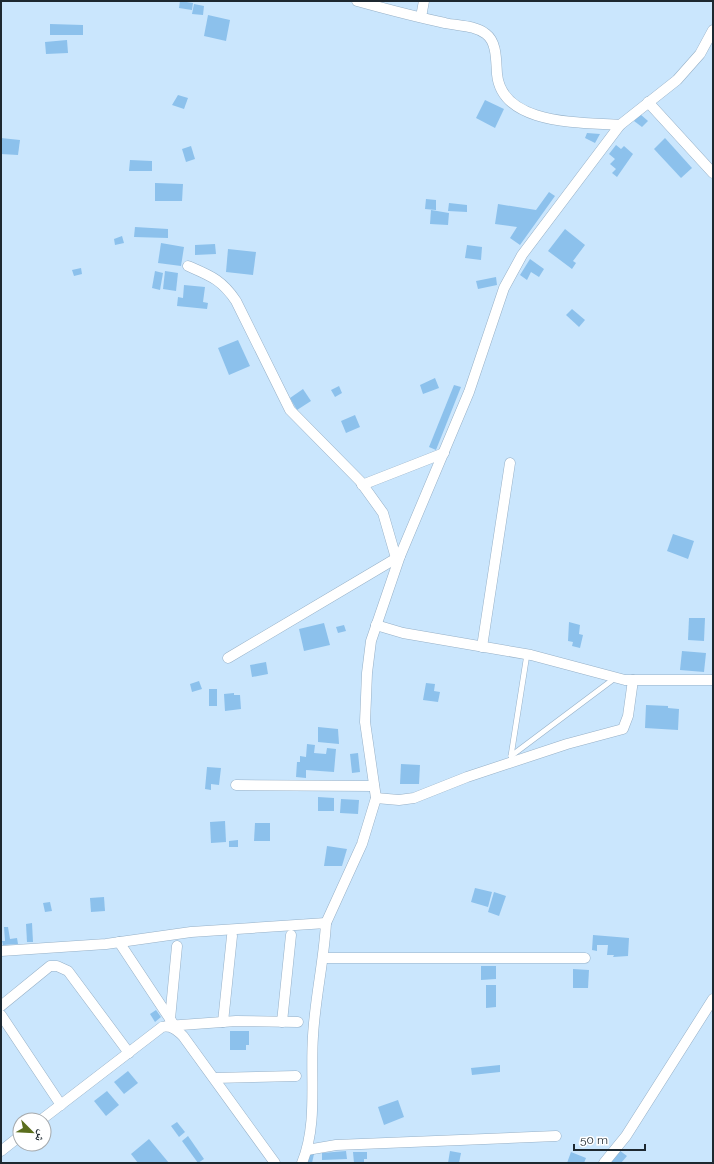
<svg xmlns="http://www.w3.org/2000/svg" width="714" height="1164" viewBox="0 0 714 1164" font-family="Raleway,'Noto Naskh Arabic',sans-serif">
	<rect width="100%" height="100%" fill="#cae6fd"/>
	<!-- building -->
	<g fill="#8cc1ec">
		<path d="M180,1L193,3L192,10L179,8Z"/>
		<path d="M194,4L204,6L203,15L192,14Z"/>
		<path d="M208,15L230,20L226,41L204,36Z"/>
		<path d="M50,24L83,25V35H50Z"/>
		<path d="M67,40L68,53L46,54L45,42Z"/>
		<path d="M178,95L188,98L184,109L172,105Z"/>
		<path d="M485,100L504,109L495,128L476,118Z"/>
		<path d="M640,114L648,121L642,127L634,121Z"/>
		<path d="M587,133L600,134L595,143L585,138Z"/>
		<path d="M1,138L20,140L18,155L1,154Z"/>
		<path d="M665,138L692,168L681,178L654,149Z"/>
		<path d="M616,145L621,149L624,146L633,154L617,177L612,173L616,169L610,164L615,159L609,154Z"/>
		<path d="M191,146L195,159L186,162L182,149Z"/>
		<path d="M130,160L152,161V171H129Z"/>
		<path d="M155,183L183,184L182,201H155Z"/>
		<path d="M549,192L555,196L520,245L510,238L517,227L495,224L498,204L536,210Z"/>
		<path d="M426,199L436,200V210L425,209Z"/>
		<path d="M449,203L467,205V212L448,211Z"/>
		<path d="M431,210L449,213L448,225L430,224Z"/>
		<path d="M135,227L168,229V238L134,237Z"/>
		<path d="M565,229L585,245L573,261L576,263L572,269L548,251Z"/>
		<path d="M122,236L124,243L115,245L114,239Z"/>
		<path d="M161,243L184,247L181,266L158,263Z"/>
		<path d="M215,244L216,254L195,255V245Z"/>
		<path d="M467,245L482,247L481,260L465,258Z"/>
		<path d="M228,249L256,252L253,275L226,272Z"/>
		<path d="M530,259L544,269L539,277L531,272L527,280L520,275Z"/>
		<path d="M81,268L82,274L74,276L72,270Z"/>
		<path d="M155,271L163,273L160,290L152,288Z"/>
		<path d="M165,271L178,273L176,291L163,289Z"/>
		<path d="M496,277L497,285L478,289L476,281Z"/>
		<path d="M184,285L205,287L203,302L208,303L207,309L177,306L178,297L183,298Z"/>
		<path d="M572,309L585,320L579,327L566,315Z"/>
		<path d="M238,340L250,366L229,375L218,348Z"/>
		<path d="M435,378L439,388L423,394L420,385Z"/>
		<path d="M454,385L461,387L436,450L429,447Z"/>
		<path d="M339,386L342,393L335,397L331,390Z"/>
		<path d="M303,389L311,401L297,410L290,398Z"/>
		<path d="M355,415L360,427L346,433L341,421Z"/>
		<path d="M673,534L694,541L688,559L667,551Z"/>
		<path d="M689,618H705L704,641L688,640Z"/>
		<path d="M569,622L580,625L579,634L583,635L580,648L572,646L573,642L568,641Z"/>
		<path d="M324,623L330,645L304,651L299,629Z"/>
		<path d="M344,625L346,631L338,633L336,627Z"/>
		<path d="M682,651L706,653L704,672L680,670Z"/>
		<path d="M266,662L268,674L252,677L250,665Z"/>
		<path d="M199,681L202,689L192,692L190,684Z"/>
		<path d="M426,683L435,684L434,691L440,692L438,702L423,700Z"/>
		<rect x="209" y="689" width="8" height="17"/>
		<path d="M234,693V695H240L241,709L225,711L224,694Z"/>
		<path d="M646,705L668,706V708L679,709L678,730L645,728Z"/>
		<path d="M318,727L338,729L339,744L318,742Z"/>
		<path d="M307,744L315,745L314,753L326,754L327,748L336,749L334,772L306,770V778L296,777L297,762H300V756L306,757Z"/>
		<path d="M358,753L360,772L352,773L350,754Z"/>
		<path d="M401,764L420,765L419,784H400Z"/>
		<path d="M207,767L221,768L219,785L211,784V790L205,789Z"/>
		<path d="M318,797L334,798V811H318Z"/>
		<path d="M341,799L359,800L358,814L340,813Z"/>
		<path d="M225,821L226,842L211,843L210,822Z"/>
		<path d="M255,823H270V841H254Z"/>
		<path d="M238,840V847H229V841Z"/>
		<path d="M327,846L347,849L342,866H324Z"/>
		<path d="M475,888L492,892L488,907L471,902Z"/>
		<path d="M494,892L506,896L499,916L488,912Z"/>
		<path d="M104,897L105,911L91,912L90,898Z"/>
		<path d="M50,902L52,911L45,912L43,903Z"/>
		<path d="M32,923L33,942H27L26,924Z"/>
		<path d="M4,927H8L10,939L17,938L18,944L3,945L2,941H5Z"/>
		<path d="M593,935L629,938L628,956L613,957L614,955H607L608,945H597V951L592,950Z"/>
		<path d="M481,966H496V979L481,980Z"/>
		<path d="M573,969L589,970L588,988H573Z"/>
		<path d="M486,985H496V1007L486,1008Z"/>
		<path d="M156,1010L161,1017L155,1022L150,1014Z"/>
		<path d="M230,1031H249V1045H246V1050H230Z"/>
		<path d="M500,1065V1072L472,1075L471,1068Z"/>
		<path d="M128,1071L138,1083L124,1094L114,1082Z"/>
		<path d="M107,1091L119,1105L106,1116L94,1101Z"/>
		<path d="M398,1100L404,1117L384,1125L378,1107Z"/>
		<path d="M177,1122L185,1132L179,1137L171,1126Z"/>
		<path d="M188,1136L204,1159L198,1163L182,1141Z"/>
		<path d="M149,1139L169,1163H138L131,1154Z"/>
		<path d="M619,1150L627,1156L621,1163H608Z"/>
		<path d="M346,1151L347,1159L322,1160V1153Z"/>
		<path d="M450,1151L461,1153L459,1163H448Z"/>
		<path d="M353,1152H367V1159H364V1163H354Z"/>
		<path d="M571,1152L586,1158L584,1163H567Z"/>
		<path d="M308,1153L314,1154L312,1163L307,1162Z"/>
	</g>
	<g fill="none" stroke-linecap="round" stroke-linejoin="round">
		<defs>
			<g id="lane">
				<path d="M511,756L615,678"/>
				<path d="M511,756L527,654"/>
			</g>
			<g id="street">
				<path d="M357,1C386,9 416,17 445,23C458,26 475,25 486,34C497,42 496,61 497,74C502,126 582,122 620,125"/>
				<path d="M421,17L424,1"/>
				<path d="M648,102L713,173"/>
				<path d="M188,266C211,276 222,280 236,301L290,410L360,481L383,513L396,558"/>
				<path d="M362,485L444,453"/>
				<path d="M376,625L403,633L531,655L625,680H713"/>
				<path d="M482,647L510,463"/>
				<path d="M228,658L400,556"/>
				<path d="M236,785L374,786"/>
				<path d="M376,798L399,800L414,798L467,777L567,744L623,729L628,716L633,680"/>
				<path d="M326,923L362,844L376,798L365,722L367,673L371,641L400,556L469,392L504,288L522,255L620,125L677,80L700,54L713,30"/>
				<path d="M119,942L176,1028"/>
				<path d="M1,951L106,944L191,932L326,923C324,961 315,998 313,1036C310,1078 318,1124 302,1163"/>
				<path d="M324,958H585"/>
				<path d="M1,1006L50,966H57L68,971L129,1053"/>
				<path d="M1,1015L61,1105"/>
				<path d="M170,1019L177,946"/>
				<path d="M223,1022L232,936"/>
				<path d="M282,1022L291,935"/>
				<path d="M167,1026L236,1021L298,1022"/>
				<path d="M214,1078L296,1076"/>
				<path d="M41,1120L162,1027C171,1025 177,1030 183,1036L275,1163"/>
				<path d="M307,1150L336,1145L556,1136"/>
				<path d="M1,1151L20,1136"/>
				<path d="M604,1163L626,1136L713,999"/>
			</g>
		</defs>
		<!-- lane casing -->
		<use href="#lane" stroke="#96b0c7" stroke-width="6"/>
		<!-- street casing -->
		<use href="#street" stroke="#96b0c7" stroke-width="11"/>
		<!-- lane -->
		<use href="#lane" stroke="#fff" stroke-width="5"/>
		<!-- street -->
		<use href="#street" stroke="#fff" stroke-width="10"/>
	</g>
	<!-- border -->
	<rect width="714" height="1164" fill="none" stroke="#1d2830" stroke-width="4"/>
	<!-- north arrow -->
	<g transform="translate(32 1132) rotate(114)"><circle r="19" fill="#ffffff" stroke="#a5a9ac"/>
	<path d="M0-3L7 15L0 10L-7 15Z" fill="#5b6e1d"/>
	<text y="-6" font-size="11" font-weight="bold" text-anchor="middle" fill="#1d2830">ش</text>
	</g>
	<!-- scale -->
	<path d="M574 1144v6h71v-6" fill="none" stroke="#1d2830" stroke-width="2"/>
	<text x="580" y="1144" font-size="12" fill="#1d2830" stroke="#ffffff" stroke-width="3" paint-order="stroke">50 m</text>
</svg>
